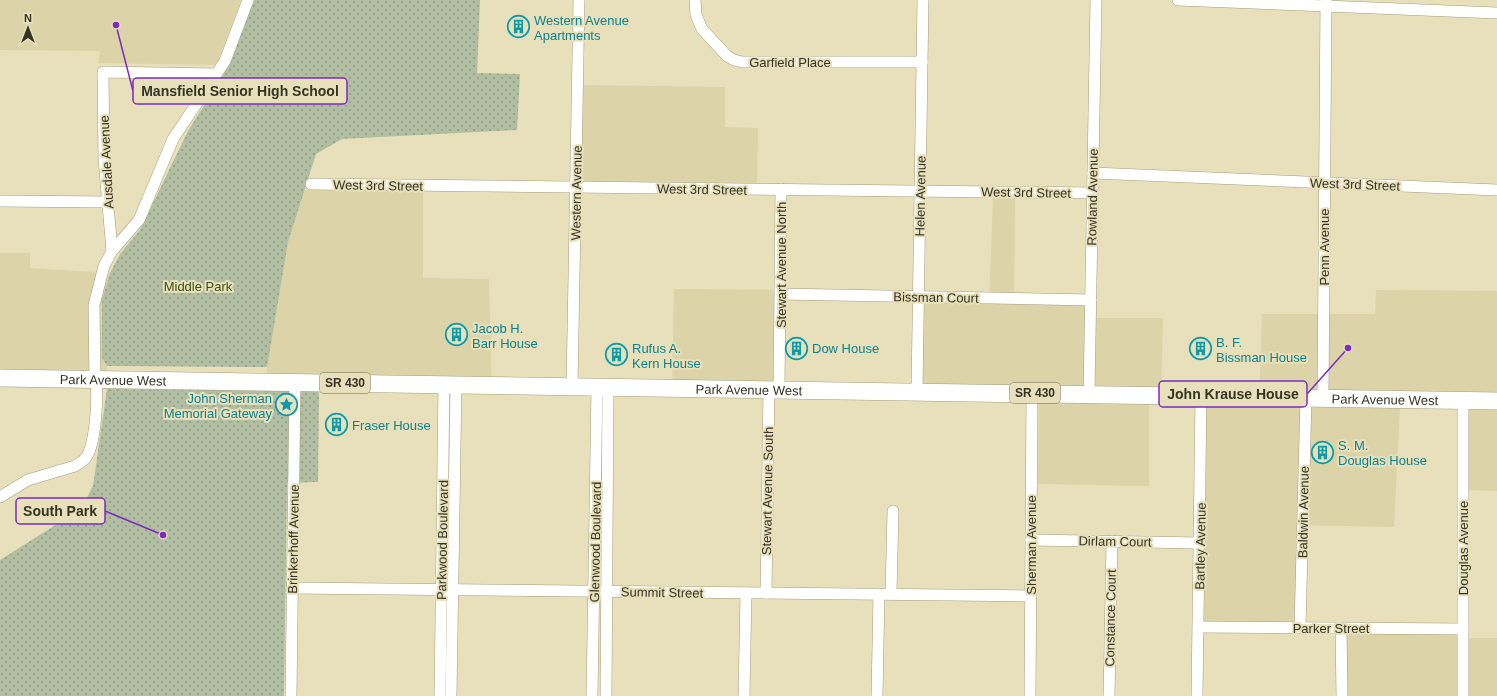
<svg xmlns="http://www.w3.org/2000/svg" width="1497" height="696" viewBox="0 0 1497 696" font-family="Arial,sans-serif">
	<defs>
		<pattern id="park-dots" width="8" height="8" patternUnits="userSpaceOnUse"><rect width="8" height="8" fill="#b1bea2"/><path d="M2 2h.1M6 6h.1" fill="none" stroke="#919b84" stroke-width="1.8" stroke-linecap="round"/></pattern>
	</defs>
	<rect width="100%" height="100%" fill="#e7e0bb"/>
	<!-- built -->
	<g fill="#dcd4a8">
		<path d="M0,0H241L217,65L98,63L100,51L0,50Z"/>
		<path d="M583,85L725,87V127L758,128L757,183L582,181Z"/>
		<path d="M303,190L423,191V278L489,279L492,392L267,390V367L271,336L288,242Z"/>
		<path d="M993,198L1015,199L1014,302L1094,304V318H1163L1161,396H1149V486L1038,484L1039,399H911L915,301H989Z"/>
		<path d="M0,253H30V268L110,273L102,300V358L107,366V389L0,387Z"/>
		<path d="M674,289L778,290L776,395L672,393Z"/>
		<path d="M1376,290L1497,291V491L1457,490L1458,409L1400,408L1394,527L1299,525L1296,624L1204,623L1205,399L1259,400L1262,314H1375Z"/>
		<path d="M1337,632H1457V638H1497V696H1337Z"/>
	</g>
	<!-- park -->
	<g fill="url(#park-dots)">
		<path d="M254,0H480L477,73L520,74L517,130L342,139L316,154L288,242L267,367L107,366L102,358V300L110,273L120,254L140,230L188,131L228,67Z"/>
		<path d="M107,389L319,391L318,482L287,483L284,696H0V560L81,509L93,486Z"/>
	</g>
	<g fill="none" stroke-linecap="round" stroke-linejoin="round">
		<defs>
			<g id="minor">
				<path d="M695,0L696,15L702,29L727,56L734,60L742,62H922"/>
				<path d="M1178,0L1497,13"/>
				<path d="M1093,173L1497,190"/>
				<path d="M311,184L1092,193"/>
				<path d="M0,201L107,202"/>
				<path d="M112,251L104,159L103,72L216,74"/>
				<path d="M781,294L1091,300"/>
				<path d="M572,387L579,0"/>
				<path d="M779,389L781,189"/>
				<path d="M917,391L923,0"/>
				<path d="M1089,394L1096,0"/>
				<path d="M1323,398L1326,0"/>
				<path d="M1463,400V696"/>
				<path d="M0,497L28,480L75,466C80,463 84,461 87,456C95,443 99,395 95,380L94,305L104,266L112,251L139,220L173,139L225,61L248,0"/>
				<path d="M1031,540L1200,543"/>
				<path d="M292,588L1031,596"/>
				<path d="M766,593L769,389"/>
				<path d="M891,594L893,511"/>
				<path d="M1199,627L1463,629"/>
				<path d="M1300,627L1306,397"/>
				<path d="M1341,628L1342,696"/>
				<path d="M291,696L295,382"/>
				<path d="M440,696L444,384"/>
				<path d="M451,696L456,384"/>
				<path d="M592,696L597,387"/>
				<path d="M606,696L608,387"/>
				<path d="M744,696L746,593"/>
				<path d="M877,696L879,594"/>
				<path d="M1030,696L1032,393"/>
				<path d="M1109,696L1112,541"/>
				<path d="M1197,696L1201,396"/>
			</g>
			<g id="primary">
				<path id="s1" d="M0,378L1497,401"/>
			</g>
		</defs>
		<!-- minor casing -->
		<use href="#minor" stroke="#a49d7a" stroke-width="12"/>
		<!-- primary casing -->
		<use href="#primary" stroke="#a49d7a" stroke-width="18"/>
		<!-- minor -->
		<use href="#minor" stroke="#fff" stroke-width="11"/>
		<!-- primary -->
		<use href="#primary" stroke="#fff" stroke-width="17"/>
	</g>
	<!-- icons -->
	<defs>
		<symbol id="building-ring" viewBox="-11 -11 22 22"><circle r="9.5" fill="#e7e0bb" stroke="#0f9aa8" stroke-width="1.5"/><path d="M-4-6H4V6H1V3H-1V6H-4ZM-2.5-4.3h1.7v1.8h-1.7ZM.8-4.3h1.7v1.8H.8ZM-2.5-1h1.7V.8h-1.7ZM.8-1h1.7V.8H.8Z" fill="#0f9aa8"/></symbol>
		<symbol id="sight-ring" viewBox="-11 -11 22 22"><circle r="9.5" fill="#e7e0bb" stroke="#0f9aa8" stroke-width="1.5"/><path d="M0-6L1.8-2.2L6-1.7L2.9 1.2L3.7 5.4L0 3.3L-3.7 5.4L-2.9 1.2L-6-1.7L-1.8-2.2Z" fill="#0f9aa8"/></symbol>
	</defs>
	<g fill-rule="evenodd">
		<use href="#building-ring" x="506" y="14" width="25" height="25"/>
		<use href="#building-ring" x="444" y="322" width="25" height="25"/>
		<use href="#building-ring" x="784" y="336" width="25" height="25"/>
		<use href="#building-ring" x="1188" y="336" width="25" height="25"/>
		<use href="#building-ring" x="604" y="342" width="25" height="25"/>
		<use href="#sight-ring" x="274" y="392" width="25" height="25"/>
		<use href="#building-ring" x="324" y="412" width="25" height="25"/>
		<use href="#building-ring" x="1310" y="440" width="25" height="25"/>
	</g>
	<g text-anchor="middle" stroke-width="4" stroke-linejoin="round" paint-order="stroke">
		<!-- shield labels -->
		<g fill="#e7e0bb" stroke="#6a6751" stroke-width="1">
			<rect x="320" y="373" width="50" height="20" rx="3"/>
			<rect x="1010" y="383" width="50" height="20" rx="3"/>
		</g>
		<g font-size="12" font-weight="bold" fill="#353324">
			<text x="345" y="387">SR 430</text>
			<text x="1035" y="397">SR 430</text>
		</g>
		<!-- culture labels -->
		<g font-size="13" fill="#0d838f" stroke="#e7e0bb" text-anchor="start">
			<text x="534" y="25">Western Avenue<tspan x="534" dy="15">Apartments</tspan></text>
			<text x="472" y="333">Jacob H.<tspan x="472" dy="15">Barr House</tspan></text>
			<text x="1216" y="347">B. F.<tspan x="1216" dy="15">Bissman House</tspan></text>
			<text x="632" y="353">Rufus A.<tspan x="632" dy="15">Kern House</tspan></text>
			<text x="812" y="353">Dow House</text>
			<text x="272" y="403" text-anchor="end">John Sherman<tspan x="272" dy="15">Memorial Gateway</tspan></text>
			<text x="352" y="430">Fraser House</text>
			<text x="1338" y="450">S. M.<tspan x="1338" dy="15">Douglas House</tspan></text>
		</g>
		<!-- street labels -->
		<g font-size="13" fill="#353324" stroke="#e7e0bb">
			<text x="790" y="67">Garfield Place</text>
			<text transform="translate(106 162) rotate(-93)" y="5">Ausdale Avenue</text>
			<text transform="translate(1355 184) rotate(2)" y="5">West 3rd Street</text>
			<text transform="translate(378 185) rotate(1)" y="5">West 3rd Street</text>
			<text transform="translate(702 189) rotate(1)" y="5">West 3rd Street</text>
			<text transform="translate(1026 192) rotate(1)" y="5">West 3rd Street</text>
			<text transform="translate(576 193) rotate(-89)" y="5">Western Avenue</text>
			<text transform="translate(920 196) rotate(-89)" y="5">Helen Avenue</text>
			<text transform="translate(1092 197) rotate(-89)" y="5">Rowland Avenue</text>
			<text transform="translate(1324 247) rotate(-90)" y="5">Penn Avenue</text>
			<text transform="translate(781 265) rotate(-90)" y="5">Stewart Avenue North</text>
			<text transform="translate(936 297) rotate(1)" y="5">Bissman Court</text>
			<text dy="5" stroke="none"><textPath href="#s1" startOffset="113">Park Avenue West</textPath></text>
			<text dy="5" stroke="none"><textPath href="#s1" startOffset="749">Park Avenue West</textPath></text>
			<text dy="5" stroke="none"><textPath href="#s1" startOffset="1385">Park Avenue West</textPath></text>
			<text transform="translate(767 491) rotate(-89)" y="5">Stewart Avenue South</text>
			<text transform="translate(1303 512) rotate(-89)" y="5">Baldwin Avenue</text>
			<text transform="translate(293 539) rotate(-89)" y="5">Brinkerhoff Avenue</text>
			<text transform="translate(442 540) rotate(-89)" y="5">Parkwood Boulevard</text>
			<text transform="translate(1115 541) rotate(1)" y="5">Dirlam Court</text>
			<text transform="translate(595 542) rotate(-89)" y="5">Glenwood Boulevard</text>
			<text transform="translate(1031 545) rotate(-90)" y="5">Sherman Avenue</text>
			<text transform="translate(1200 546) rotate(-89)" y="5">Bartley Avenue</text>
			<text transform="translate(1463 548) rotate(-90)" y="5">Douglas Avenue</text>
			<text transform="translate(662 592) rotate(1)" y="5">Summit Street</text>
			<text transform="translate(1110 618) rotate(-89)" y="5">Constance Court</text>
			<text x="1331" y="633">Parker Street</text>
		</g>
		<!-- park labels -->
		<g font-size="13" fill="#3a5213" stroke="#e7e0bb">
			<text x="198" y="291">Middle Park</text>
		</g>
	</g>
	<!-- callouts -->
	<path fill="none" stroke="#7b2cbf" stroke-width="1.5" d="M116 25L133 91M1348 348L1307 394M163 535L105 511"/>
	<g fill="#7b2cbf" stroke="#e7e0bb" stroke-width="1.5">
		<circle cx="116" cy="25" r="4"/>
		<circle cx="1348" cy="348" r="4"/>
		<circle cx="163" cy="535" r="4"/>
	</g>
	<g fill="#e7e0bb" stroke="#7b2cbf" stroke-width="1.5">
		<rect x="133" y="78" width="214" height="26" rx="4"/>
		<rect x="1159" y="381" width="148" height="26" rx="4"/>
		<rect x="16" y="498" width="89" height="26" rx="4"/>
	</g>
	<g font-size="14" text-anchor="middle" font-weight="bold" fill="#353324">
		<text x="240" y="96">Mansfield Senior High School</text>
		<text x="1233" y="399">John Krause House</text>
		<text x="60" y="516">South Park</text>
	</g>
	<!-- north arrow -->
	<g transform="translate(28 28)" stroke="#e7e0bb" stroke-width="3" paint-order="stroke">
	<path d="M0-3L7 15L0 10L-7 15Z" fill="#353324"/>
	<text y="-6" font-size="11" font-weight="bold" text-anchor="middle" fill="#353324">N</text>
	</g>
</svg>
